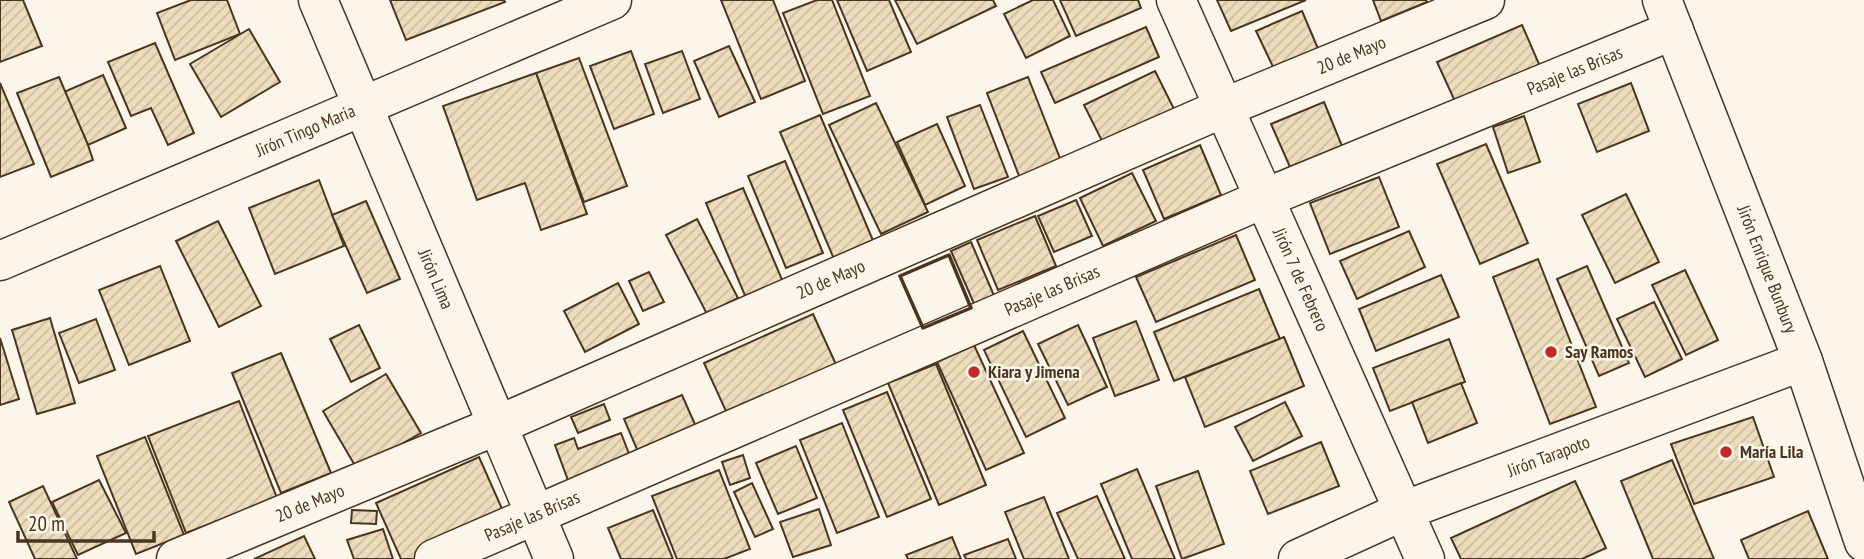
<svg xmlns="http://www.w3.org/2000/svg" width="1864" height="559" viewBox="0 0 1864 559" font-family="'PT Sans Narrow',sans-serif">
	<defs>
		<pattern id="building-hatch" width="6" height="6" patternUnits="userSpaceOnUse" patternTransform="scale(1.75)"><rect width="6" height="6" fill="#ecdcbc"/><path d="M-1 1l2-2M0 6l6-6M5 7l2-2" fill="none" stroke="#ccbda1"/></pattern>
	</defs>
	<rect width="100%" height="100%" fill="#fbf6e9"/>
	<!-- building -->
	<g fill="url(#building-hatch)" stroke="#4a3520" stroke-width="2">
		<path d="M0,0H23L42,46L0,62Z"/>
		<path d="M191,0H227L240,34L175,60L157,13Z"/>
		<path d="M390,0H504L505,2L406,40Z"/>
		<path d="M721,0H773L805,81L761,99Z"/>
		<path d="M817,0H832L870,96L823,114L783,13Z"/>
		<path d="M837,0H889L911,52L867,71Z"/>
		<path d="M895,0H993L996,6L917,44Z"/>
		<path d="M1033,0H1053L1070,36L1026,58L1004,14Z"/>
		<path d="M1060,0H1138L1141,8L1076,36Z"/>
		<path d="M1217,0H1306L1231,31Z"/>
		<path d="M1373,0H1426L1427,2L1381,21Z"/>
		<path d="M1302,11L1319,51L1275,71L1256,31Z"/>
		<path d="M1522,25L1542,71L1458,108L1437,62Z"/>
		<path d="M1146,27L1159,57L1055,103L1041,72Z"/>
		<path d="M249,29L280,82L221,117L190,64Z"/>
		<path d="M155,43L194,133L168,145L151,108L131,116L108,62Z"/>
		<path d="M729,46L755,102L719,117L694,61Z"/>
		<path d="M631,51L654,114L614,129L590,66Z"/>
		<path d="M682,51L700,99L663,113L645,64Z"/>
		<path d="M579,58L627,186L584,202L536,73Z"/>
		<path d="M1155,71L1176,113L1105,147L1084,105Z"/>
		<path d="M536,73L587,214L541,230L525,183L477,200L443,106Z"/>
		<path d="M103,75L126,128L88,145L64,92Z"/>
		<path d="M59,77L88,145L93,160L51,177L17,93Z"/>
		<path d="M1028,77L1063,166L1021,181L987,93Z"/>
		<path d="M0,83L34,164L0,177Z"/>
		<path d="M1631,83L1649,131L1597,152L1578,104Z"/>
		<path d="M1324,102L1342,146L1290,167L1271,124Z"/>
		<path d="M876,103L928,212L881,234L829,125Z"/>
		<path d="M980,105L1008,177L974,189L947,117Z"/>
		<path d="M820,115L877,250L837,266L780,132Z"/>
		<path d="M1524,116L1540,162L1508,173L1493,127Z"/>
		<path d="M937,124L965,186L925,205L897,142Z"/>
		<path d="M1486,144L1528,243L1480,264L1437,164Z"/>
		<path d="M1200,145L1221,195L1164,219L1143,170Z"/>
		<path d="M785,161L823,253L786,268L748,176Z"/>
		<path d="M1132,173L1156,221L1103,246L1080,198Z"/>
		<path d="M1379,177L1399,227L1330,254L1310,203Z"/>
		<path d="M319,180L344,246L275,274L249,208Z"/>
		<path d="M743,188L783,282L746,298L706,203Z"/>
		<path d="M1626,194L1659,262L1615,283L1582,215Z"/>
		<path d="M1076,200L1092,236L1054,252L1038,216Z"/>
		<path d="M366,201L400,279L367,293L332,215Z"/>
		<path d="M1035,216L1056,266L998,290L977,240Z"/>
		<path d="M697,219L738,298L707,314L666,235Z"/>
		<path d="M218,221L261,306L219,327L176,241Z"/>
		<path d="M1409,231L1425,267L1357,299L1340,261Z"/>
		<path d="M1236,235L1255,280L1156,322L1136,277Z"/>
		<path d="M971,242L995,298L975,306L951,251Z"/>
		<path d="M1538,259L1596,407L1550,424L1493,277Z"/>
		<path d="M160,266L190,341L129,365L99,290Z"/>
		<path d="M1587,266L1629,363L1599,376L1557,279Z"/>
		<path d="M1685,270L1718,340L1686,355L1652,285Z"/>
		<path d="M649,272L664,302L643,311L629,281Z"/>
		<path d="M1441,275L1459,317L1376,351L1359,309Z"/>
		<path d="M618,283L639,324L585,352L564,311Z"/>
		<path d="M1259,289L1280,339L1174,381L1154,332Z"/>
		<path d="M1654,302L1682,359L1645,377L1617,319Z"/>
		<path d="M813,314L839,371L730,420L704,363Z"/>
		<path d="M50,318L75,403L37,414L12,330Z"/>
		<path d="M96,319L115,370L79,383L59,333Z"/>
		<path d="M1136,321L1159,380L1115,396L1093,338Z"/>
		<path d="M359,325L380,368L351,382L330,339Z"/>
		<path d="M1078,325L1107,387L1068,405L1038,344Z"/>
		<path d="M1023,331L1065,418L1026,437L984,350Z"/>
		<path d="M1284,337L1304,386L1205,427L1185,377Z"/>
		<path d="M0,338L19,399L0,405Z"/>
		<path d="M1449,339L1465,382L1390,411L1373,368Z"/>
		<path d="M974,345L1024,453L986,470L937,362Z"/>
		<path d="M281,353L331,473L281,493L232,373Z"/>
		<path d="M936,364L986,485L939,505L888,383Z"/>
		<path d="M386,374L421,433L357,469L323,411Z"/>
		<path d="M1461,383L1477,423L1428,443L1412,402Z"/>
		<path d="M887,392L931,499L887,517L843,410Z"/>
		<path d="M682,395L697,429L639,454L624,419Z"/>
		<path d="M239,401L277,498L186,533L148,436Z"/>
		<path d="M1285,402L1302,436L1253,461L1235,427Z"/>
		<path d="M604,404L610,420L578,433L571,417Z"/>
		<path d="M1753,417L1774,477L1694,504L1671,444Z"/>
		<path d="M842,423L879,517L837,533L800,440Z"/>
		<path d="M621,433L631,459L569,483L555,445L574,438L578,449Z"/>
		<path d="M145,437L184,535L136,554L97,456Z"/>
		<path d="M1321,442L1339,486L1268,514L1250,471Z"/>
		<path d="M796,446L817,498L778,514L756,463Z"/>
		<path d="M743,455L750,478L730,485L722,462Z"/>
		<path d="M479,457L507,520L420,559H401L376,503Z"/>
		<path d="M1672,460L1714,559H1653L1621,481Z"/>
		<path d="M1137,469L1175,559H1132L1101,484Z"/>
		<path d="M719,470L750,549L724,559H677L652,496Z"/>
		<path d="M1198,471L1224,544L1182,559L1156,486Z"/>
		<path d="M99,480L126,533L78,555L52,502Z"/>
		<path d="M1575,481L1606,548L1582,559H1461L1451,538Z"/>
		<path d="M752,483L773,529L755,537L734,492Z"/>
		<path d="M43,486L77,559H35L9,502Z"/>
		<path d="M1097,496L1125,559H1078L1057,513Z"/>
		<path d="M1044,497L1069,559H1024L1005,512Z"/>
		<path d="M819,509L831,545L793,557L780,522Z"/>
		<path d="M352,510L377,511L376,524L351,523Z"/>
		<path d="M653,510L673,559H621L608,528Z"/>
		<path d="M1808,511L1828,559H1749L1741,540Z"/>
		<path d="M383,529L393,559H354L347,540Z"/>
		<path d="M304,536L315,559H254Z"/>
		<path d="M952,537L961,559H908L906,555Z"/>
		<path d="M1008,539L1016,559H966L964,555Z"/>
	</g>
	<g fill="none" stroke-linecap="round" stroke-linejoin="round">
		<defs>
			<g id="minor">
				<path id="s1" d="M318,0L554,559"/>
				<path id="s2" d="M1176,0L1425,559"/>
				<path id="s3" d="M1662,0L1803,361L1864,542"/>
				<path id="s4" d="M0,261L612,0"/>
				<path id="s5" d="M176,559L498,425L1223,108L1485,0"/>
				<path id="s6" d="M434,559L1265,198L1674,30"/>
				<path id="s7" d="M1298,559L1403,511L1803,361"/>
			</g>
		</defs>
		<!-- minor casing -->
		<use href="#minor" stroke="#4a3520" stroke-width="41"/>
		<!-- minor -->
		<use href="#minor" stroke="#fbf6e9" stroke-width="38"/>
		<!-- wall -->
		<path stroke="#4a3520" stroke-width="3.5" d="M949,255L971,308L923,328L900,276Z"/>
	</g>
	<!-- markers -->
	<g fill="#c62828" stroke="#fbf6e9" stroke-width="2.5">
		<circle cx="1551" cy="352" r="7"/>
		<circle cx="974" cy="372" r="7"/>
		<circle cx="1726" cy="452" r="7"/>
	</g>
	<g text-anchor="middle" stroke-width="5" stroke-linejoin="round" paint-order="stroke">
		<!-- street labels -->
		<g font-size="18" fill="#4a3520" stroke="#fbf6e9">
			<text dy="6" stroke="none"><textPath href="#s5" startOffset="1279">20 de Mayo</textPath></text>
			<text dy="6" stroke="none"><textPath href="#s6" startOffset="1241">Pasaje las Brisas</textPath></text>
			<text dy="6" stroke="none"><textPath href="#s4" startOffset="332">Jirón Tingo Maria</textPath></text>
			<text dy="6" stroke="none"><textPath href="#s3" startOffset="289">Jirón Enrique Bunbury</textPath></text>
			<text dy="6" stroke="none"><textPath href="#s1" startOffset="303">Jirón Lima</textPath></text>
			<text dy="6" stroke="none"><textPath href="#s2" startOffset="306">Jirón 7 de Febrero</textPath></text>
			<text dy="6" stroke="none"><textPath href="#s5" startOffset="712">20 de Mayo</textPath></text>
			<text dy="6" stroke="none"><textPath href="#s6" startOffset="674">Pasaje las Brisas</textPath></text>
			<text dy="6" stroke="none"><textPath href="#s7" startOffset="271">Jirón Tarapoto</textPath></text>
			<text dy="6" stroke="none"><textPath href="#s5" startOffset="145">20 de Mayo</textPath></text>
			<text dy="6" stroke="none"><textPath href="#s6" startOffset="107">Pasaje las Brisas</textPath></text>
		</g>
		<!-- poi labels -->
		<g font-size="18" font-weight="bold" fill="#4a3520" stroke="#fbf6e9" text-anchor="start">
			<text x="1565" y="358">Say Ramos</text>
			<text x="988" y="378">Kiara y Jimena</text>
			<text x="1740" y="458">María Lila</text>
		</g>
	</g>
	<!-- scale -->
	<path d="M18 531v10h136v-10" fill="none" stroke="#4a3520" stroke-width="3.5"/>
	<text x="28" y="531" font-size="21" fill="#4a3520" stroke="#fbf6e9" stroke-width="5" paint-order="stroke">20 m</text>
</svg>
